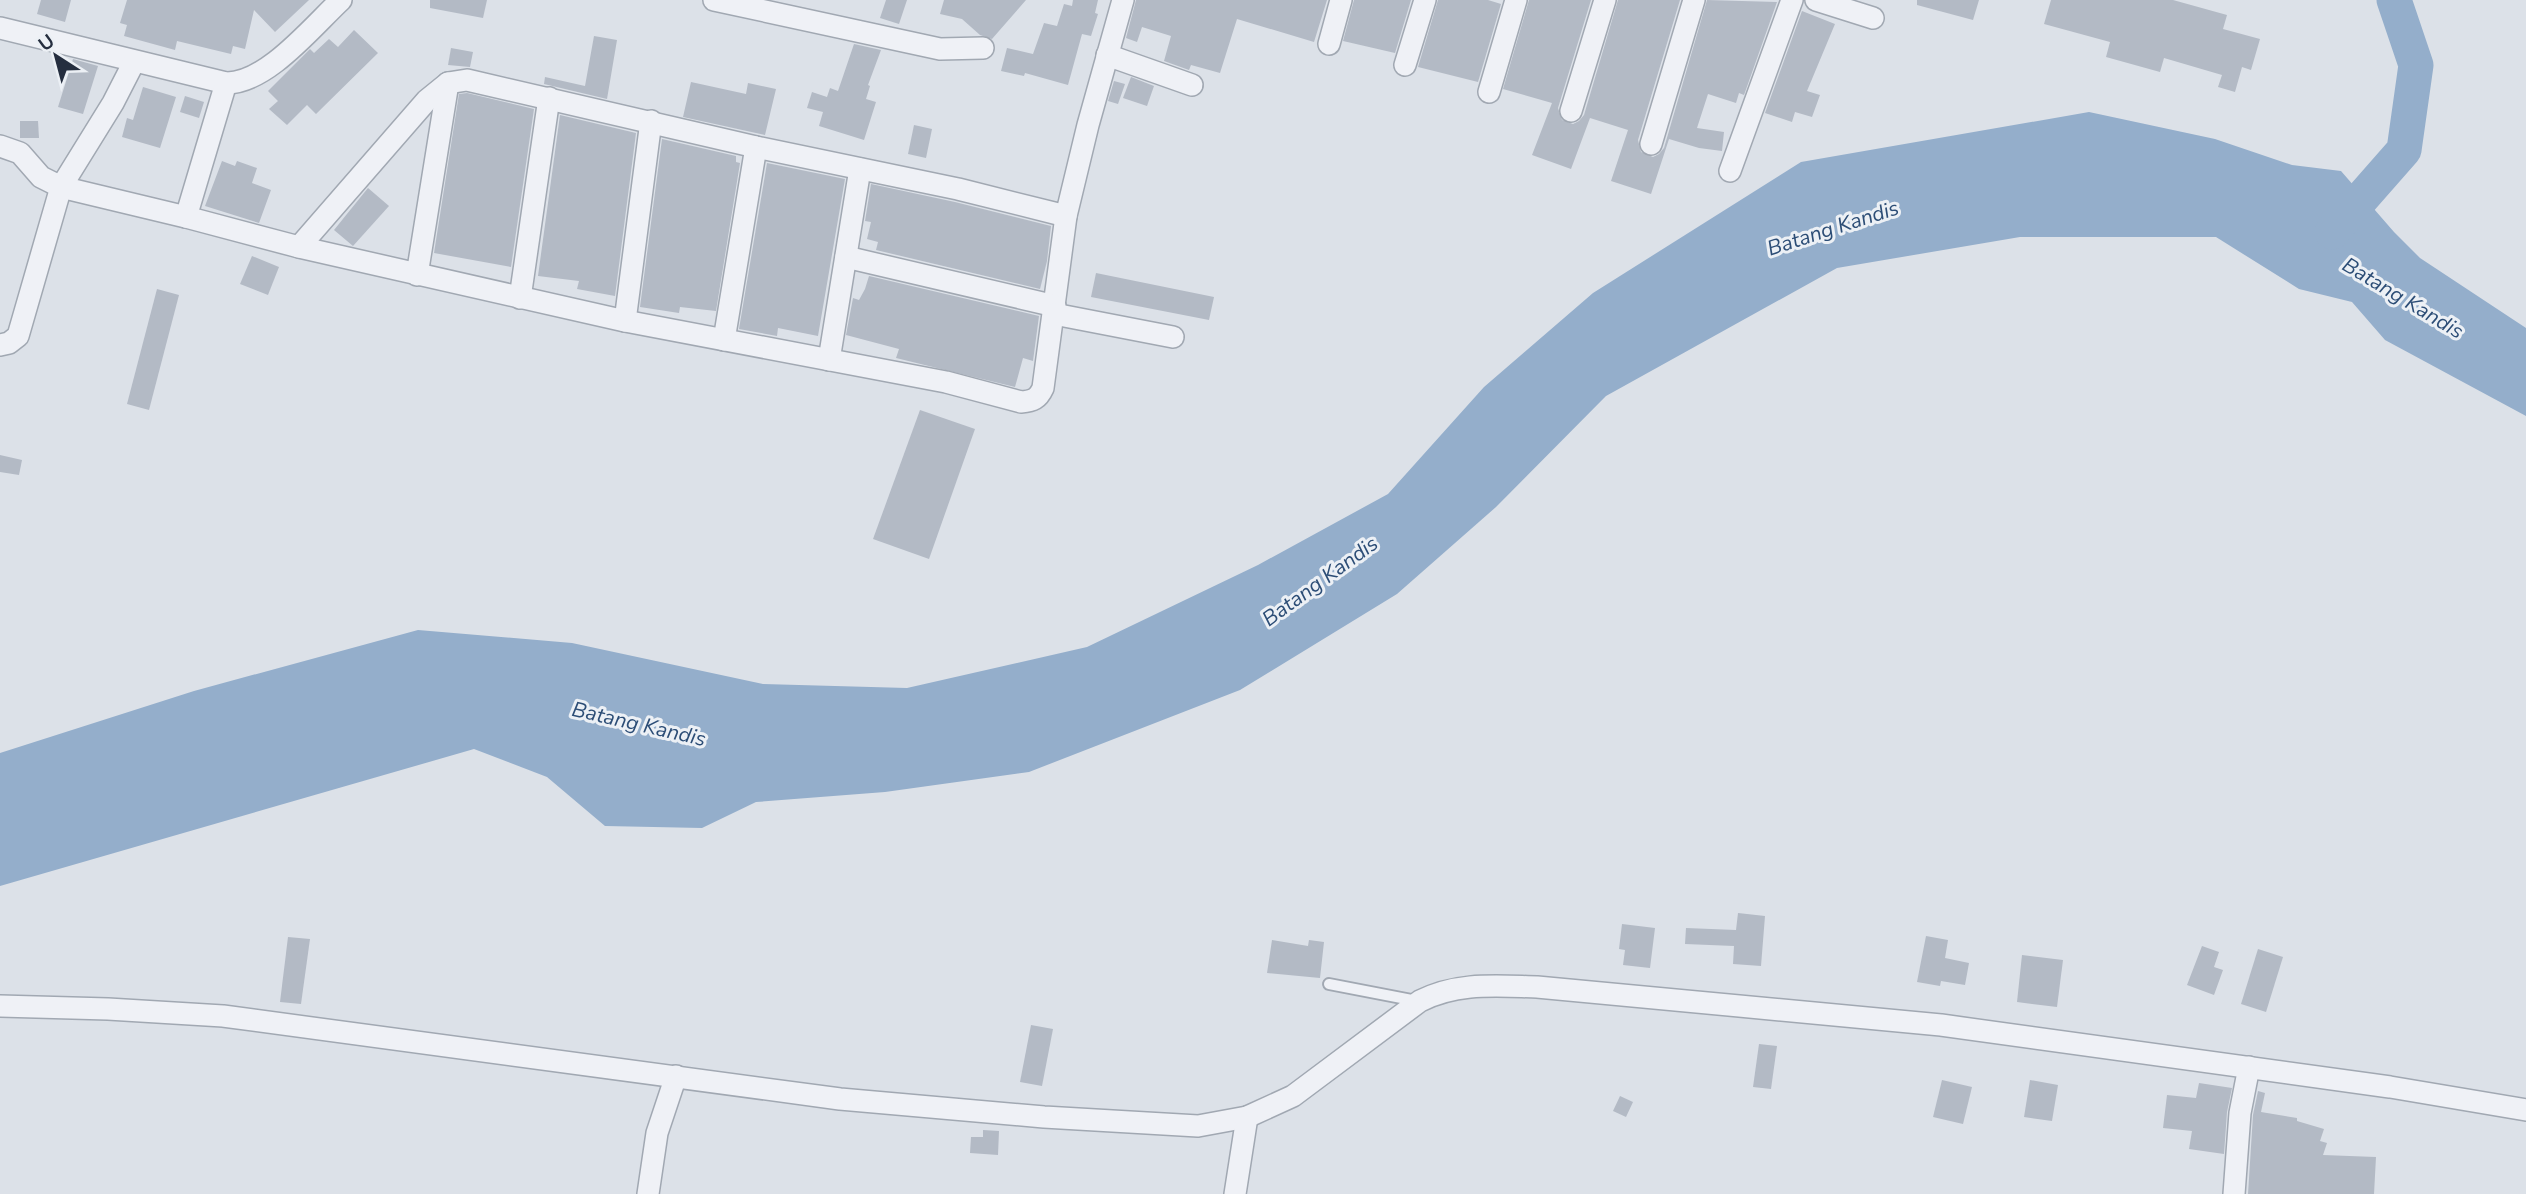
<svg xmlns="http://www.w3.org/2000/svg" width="2526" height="1194" viewBox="0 0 2526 1194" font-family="'Nunito Sans',sans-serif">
	<rect width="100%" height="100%" fill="#dce1e8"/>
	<!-- water -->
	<path fill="#94aecb" d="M2089,112L2215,139L2292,165L2341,171L2394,232L2420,258L2526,328V416L2385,340L2352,302L2299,289L2216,237H2020L1837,268L1606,396L1496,507L1397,594L1240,690L1029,772L885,792L756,802L702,828L605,826L547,777L474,749L0,886V753L194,691L418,630L572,643L763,684L907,688L1087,647L1258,565L1388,494L1484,387L1593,293L1801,162Z"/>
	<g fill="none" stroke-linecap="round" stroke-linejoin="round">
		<!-- river -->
		<path stroke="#94aecb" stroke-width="35" d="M2332,232L2404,150L2416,65L2394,0"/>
	</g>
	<!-- building -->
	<g fill="#b3bac5">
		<path d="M41,0H71L65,22L37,14Z"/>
		<path d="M127,0H309L275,32L254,10L245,49L233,46L231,54L177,41L175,50L124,36L127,25L120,23Z"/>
		<path d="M430,0H487L483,18L430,8Z"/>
		<path d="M886,0H907L899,24L880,18Z"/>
		<path d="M944,0H1026L992,39L980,35L962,19L940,14Z"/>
		<path d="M1073,0H1098L1095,13L1098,14L1091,36L1082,34L1068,85L1025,73L1024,76L1001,71L1007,48L1033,54L1044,23L1057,26L1064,4L1072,6Z"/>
		<path d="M1136,0H1327L1314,42L1237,19L1220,73L1191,65L1189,70L1164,61L1171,36L1142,27L1137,42L1126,38Z"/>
		<path d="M1354,0H1411L1395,53L1343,41Z"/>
		<path d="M1438,0H1488L1501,4L1478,82L1418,67Z"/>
		<path d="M1529,0H1591L1558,108L1562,120L1573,124L1579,121L1584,115L1618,0H1680L1638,140L1641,152L1653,157L1659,154L1664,148L1707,0L1777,2L1744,95L1739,93L1736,103L1708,94L1697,128L1724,132L1722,151L1699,148L1669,139L1651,194L1611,181L1628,130L1590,118L1571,169L1532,155L1552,103L1503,89Z"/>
		<path d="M1917,0H1979L1973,20L1917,5Z"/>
		<path d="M2051,0H2173L2227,15L2223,29L2260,39L2251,70L2242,67L2235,92L2218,87L2222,75L2164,58L2160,72L2106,57L2110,42L2044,24Z"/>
		<path d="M1802,11L1835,24L1807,91L1820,95L1812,117L1795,112L1792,122L1765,113Z"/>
		<path d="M354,30L378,53L316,114L307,105L287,125L269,109L278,101L268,91L310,49L314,53L329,39L338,47Z"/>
		<path d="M594,36L617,40L607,99L544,84L545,77L585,86Z"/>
		<path d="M854,44L881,50L868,85L870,86L866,99L876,102L864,140L819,126L823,112L807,108L812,92L827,97L830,88L838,91Z"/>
		<path d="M451,48L473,52L470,67L448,65Z"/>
		<path d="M73,59L98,66L83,114L58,107Z"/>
		<path d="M1131,77L1154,86L1147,106L1123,98Z"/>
		<path d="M1114,81L1125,84L1118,104L1108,101Z"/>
		<path d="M691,82L746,94L748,83L776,89L765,135L683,117Z"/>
		<path d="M143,87L176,97L160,148L122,137L127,118L133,120Z"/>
		<path d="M467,93L534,109L511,267L434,253L459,94Z"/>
		<path d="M185,96L204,102L199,118L180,112Z"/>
		<path d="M560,115L636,133L615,296L577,289L579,281L538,276Z"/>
		<path d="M20,121H38L39,138H20Z"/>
		<path d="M914,125L932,129L926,158L908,154Z"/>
		<path d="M662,139L736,156V162L740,163L716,311L680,307L679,313L640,307Z"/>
		<path d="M222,161L235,166L237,161L257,168L252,183L271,190L259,223L205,206Z"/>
		<path d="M767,163L845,179L818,336L778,328L777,336L739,329Z"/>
		<path d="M871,184L955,202L1051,226L1047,261L1040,289L876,250L878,242L867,239L871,222L865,221Z"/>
		<path d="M368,188L389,206L353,246L334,230Z"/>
		<path d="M252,256L279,267L268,295L240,284Z"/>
		<path d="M1096,273L1214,297L1209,320L1091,297Z"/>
		<path d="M869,276L1039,316L1033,361L1023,358L1015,387L896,358L899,349L846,335L853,298L859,300L865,289Z"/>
		<path d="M157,289L179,295L149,410L127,404Z"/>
		<path d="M920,410L975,429L929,559L873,539Z"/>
		<path d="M0,455L22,460L19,475L0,472Z"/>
		<path d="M1738,913L1765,916L1761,966L1733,964L1734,946L1685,944L1686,928L1736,930Z"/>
		<path d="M1622,924L1655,928L1650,968L1623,965L1625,950L1619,949Z"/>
		<path d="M1926,936L1948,940L1945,958L1969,963L1965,985L1941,981L1940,986L1917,982Z"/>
		<path d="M288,937L310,939L301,1004L280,1002Z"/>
		<path d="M1272,940L1308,946L1309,940L1324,942L1320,978L1267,973Z"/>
		<path d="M2202,946L2219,952L2214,967L2223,970L2214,995L2187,985Z"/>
		<path d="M2258,949L2283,957L2266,1012L2241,1004Z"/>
		<path d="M2022,955L2063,960L2057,1007L2017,1002Z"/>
		<path d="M1031,1025L1053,1029L1042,1086L1020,1082Z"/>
		<path d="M1759,1044L1777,1046L1771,1089L1753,1087Z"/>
		<path d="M1942,1080L1972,1087L1963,1124L1933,1117Z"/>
		<path d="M2030,1080L2058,1085L2052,1121L2024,1117Z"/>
		<path d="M2199,1083L2232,1088L2227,1112L2224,1154L2189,1149L2192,1131L2163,1128L2167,1095L2196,1098Z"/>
		<path d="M2258,1091L2265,1093L2261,1112L2297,1118V1121L2324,1129L2320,1141L2327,1143L2323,1155L2376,1157L2374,1194H2248L2253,1115Z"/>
		<path d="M1620,1096L1633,1102L1626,1117L1613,1111Z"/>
		<path d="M983,1130L999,1131L998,1155L970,1153L971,1137H983Z"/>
	</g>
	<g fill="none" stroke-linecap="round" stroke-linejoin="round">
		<defs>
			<path id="lane" d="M1329,984L1417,1001"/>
			<g id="street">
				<path d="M714,0L940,49L983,48"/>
				<path d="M1816,0L1873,18"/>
				<path d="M0,28L226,83C266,84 312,27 341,0"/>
				<path d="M1329,44L1341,0"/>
				<path d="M1107,55L1192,85"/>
				<path d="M1405,65L1425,0"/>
				<path d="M226,83L186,217L299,247L625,321L946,382L1021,402C1033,401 1038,399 1043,388L1066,216L1088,125L1123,0"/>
				<path d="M1489,92L1516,0"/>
				<path d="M1571,111L1605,0"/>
				<path d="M1651,144L1694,0"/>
				<path d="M0,146L20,153L41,177L61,187L186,217"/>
				<path d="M1730,171L1792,0"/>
				<path d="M299,247L427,100L448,83L467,80L756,147L958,189L1066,216"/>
				<path d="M846,257L1055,306"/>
				<path d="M417,275L448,83"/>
				<path d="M520,298L549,98"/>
				<path d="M1054,314L1173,337"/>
				<path d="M625,321L651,121"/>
				<path d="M724,340L756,147"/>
				<path d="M0,345L9,343L18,336L61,187L113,103L134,62"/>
				<path d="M829,360L860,169"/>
				<path d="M0,1006L108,1009L223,1016L840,1099L1044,1117L1198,1126L1247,1117L1293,1096L1420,1001C1458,982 1495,986 1537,987L1941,1025L2390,1087L2526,1110"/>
				<path d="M648,1194L657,1133L676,1076"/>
				<path d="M1235,1194L1247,1117"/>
				<path d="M2234,1194L2240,1113L2249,1067"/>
			</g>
		</defs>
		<!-- lane casing -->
		<use href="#lane" stroke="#a1a8b2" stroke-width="14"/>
		<!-- street casing -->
		<use href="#street" stroke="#a1a8b2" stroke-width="24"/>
		<!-- lane -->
		<use href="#lane" stroke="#eff1f6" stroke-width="10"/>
		<!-- street -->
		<use href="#street" stroke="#eff1f6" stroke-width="21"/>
	</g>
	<g text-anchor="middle" stroke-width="6" stroke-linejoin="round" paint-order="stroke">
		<!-- water labels -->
		<g font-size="21" font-style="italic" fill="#2c4d76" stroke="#ecf0f5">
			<text transform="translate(1833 228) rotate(-18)" y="7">Batang Kandis</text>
			<text transform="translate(2403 298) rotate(31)" y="7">Batang Kandis</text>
			<text transform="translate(1320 581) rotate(-36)" y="7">Batang Kandis</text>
			<text transform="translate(639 724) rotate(13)" y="7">Batang Kandis</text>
		</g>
	</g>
	<!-- north arrow -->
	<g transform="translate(56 56) rotate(324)" stroke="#ecf0f5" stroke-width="5" paint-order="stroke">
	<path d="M0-5L12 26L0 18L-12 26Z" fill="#252e3f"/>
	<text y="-10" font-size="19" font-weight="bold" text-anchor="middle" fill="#252e3f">U</text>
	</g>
</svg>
